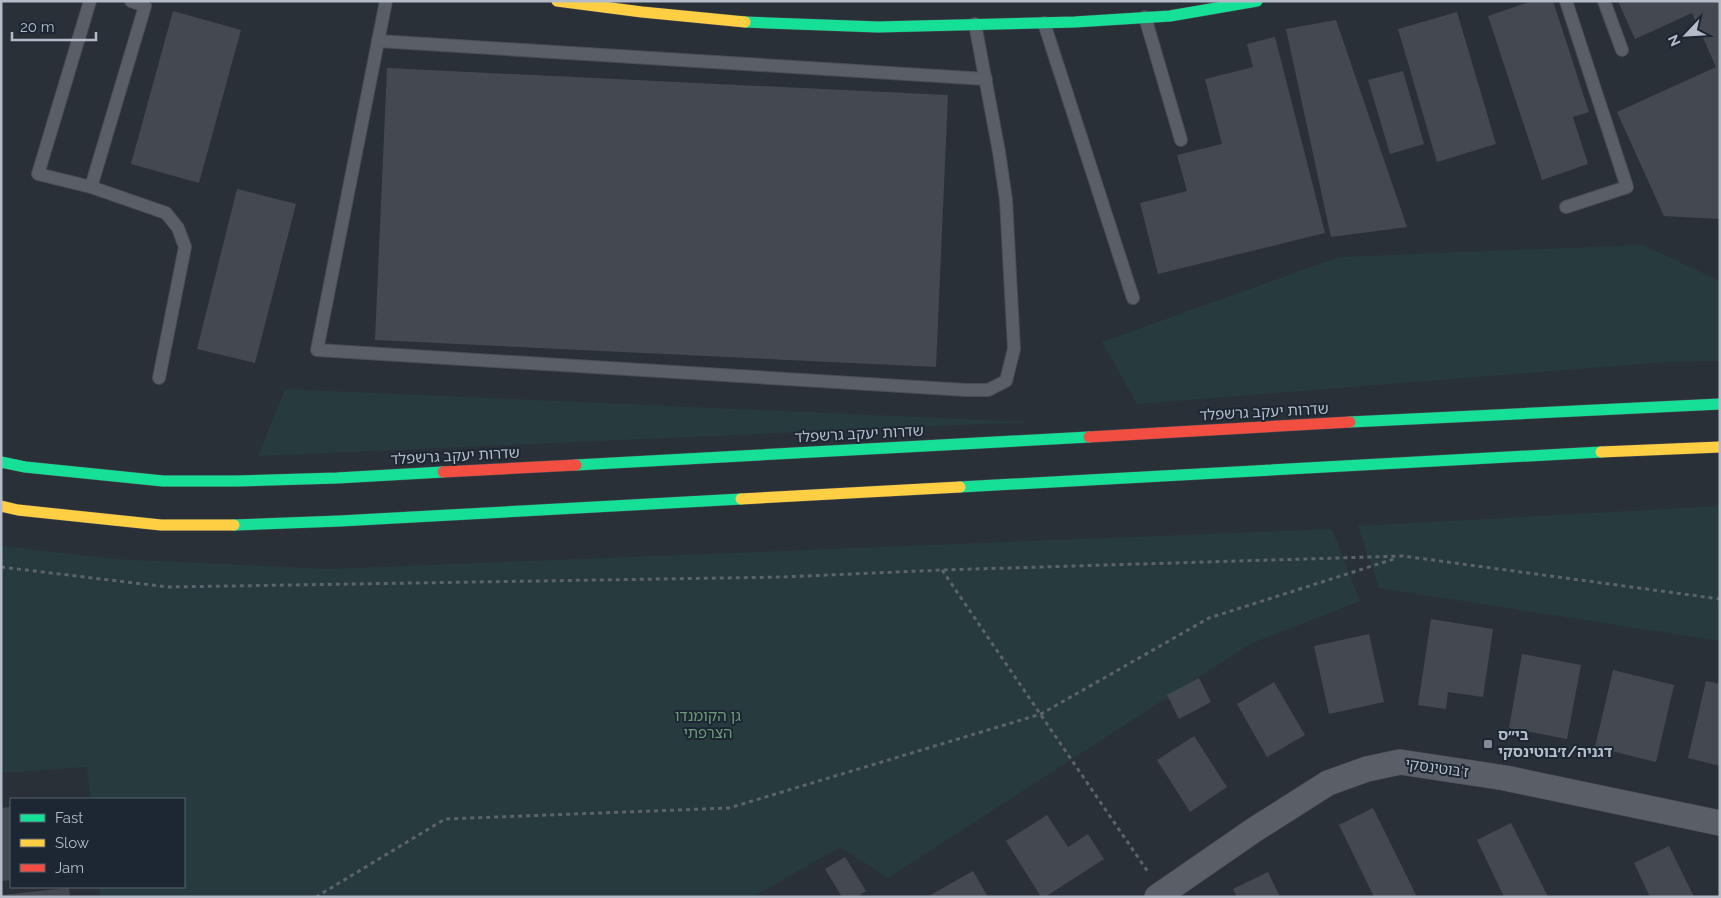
<svg xmlns="http://www.w3.org/2000/svg" width="1721" height="898" viewBox="0 0 1721 898" font-family="Raleway,'Noto Sans Hebrew',sans-serif">
	<rect width="100%" height="100%" fill="#2a3038"/>
	<!-- green -->
	<g fill="#273a3e">
		<path d="M1643,245L1720,281V361L1665,362L1137,404L1102,342L1339,257Z"/>
		<path d="M285,389L1031,422L258,456Z"/>
		<path d="M1720,506V641L1379,588L1358,526Z"/>
		<path d="M1332,529L1360,601L1250,644L888,878L840,847L753,897H100L99,887H184V799H90L87,767L1,773V546L114,559L329,569Z"/>
	</g>
	<!-- building -->
	<g fill="#444950">
		<path d="M1532,1H1553L1589,112L1573,117L1588,164L1542,180L1488,16Z"/>
		<path d="M1618,1H1720V219L1664,216L1617,112L1716,67L1692,13L1635,39Z"/>
		<path d="M173,11L241,30L199,183L131,164Z"/>
		<path d="M1457,12L1496,144L1437,162L1398,29Z"/>
		<path d="M1336,20L1407,227L1331,237L1286,29Z"/>
		<path d="M1275,37L1325,233L1158,274L1140,203L1187,191L1177,155L1222,144L1205,79L1253,67L1247,44Z"/>
		<path d="M387,68L948,95L936,367L375,340Z"/>
		<path d="M1403,71L1424,144L1390,154L1368,80Z"/>
		<path d="M237,189L296,204L255,363L197,349Z"/>
		<path d="M1431,619L1493,629L1483,697L1448,692L1446,709L1418,705Z"/>
		<path d="M1369,634L1384,702L1329,714L1314,646Z"/>
		<path d="M1522,654L1581,665L1567,739L1509,728Z"/>
		<path d="M1613,670L1674,685L1656,762L1595,747Z"/>
		<path d="M1199,678L1211,702L1179,719L1167,695Z"/>
		<path d="M1706,681L1720,684V766L1688,758Z"/>
		<path d="M1274,682L1305,735L1267,757L1237,704Z"/>
		<path d="M1194,736L1227,787L1190,812L1157,760Z"/>
		<path d="M11,807V880L1,881V808Z"/>
		<path d="M1373,808L1417,897H1374L1339,825Z"/>
		<path d="M1047,815L1068,847L1088,834L1104,859L1045,897H1041L1006,841Z"/>
		<path d="M1511,823L1548,897H1504L1477,840Z"/>
		<path d="M1669,846L1694,897H1650L1634,863Z"/>
		<path d="M845,857L866,891L857,897H842L825,869Z"/>
		<path d="M973,871L988,897H927Z"/>
		<path d="M1268,872L1280,897H1237L1233,889Z"/>
		<path d="M69,888L70,897H1V895Z"/>
	</g>
	<g fill="none" stroke-linecap="round" stroke-linejoin="round">
		<defs>
			<g id="lane">
				<path d="M90,1L38,174L91,187L166,213L178,228L185,247L159,378"/>
				<path d="M386,1L317,350L966,390H988L1006,381L1014,349L1006,200L999,152L975,24"/>
				<path d="M1604,1L1622,50"/>
				<path d="M1145,17L1181,140"/>
				<path d="M1044,23L1133,298"/>
				<path d="M378,41L986,79"/>
				<path d="M91,187L145,6L131,1"/>
				<path d="M1566,207L1627,187L1566,1"/>
			</g>
			<path id="street" d="M1157,897L1254,830L1328,783L1367,769L1400,762L1505,778L1720,823"/>
			<g id="fast">
				<path d="M745,22L878,27L1075,22L1170,16L1257,1"/>
				<path d="M1350,422L1720,404"/>
				<path d="M1,462L25,467L163,481H236L337,478L443,472"/>
				<path d="M576,465L1089,437"/>
				<path d="M960,487L1601,452"/>
				<path d="M234,525L340,521L741,499"/>
			</g>
			<g id="slow">
				<path d="M557,1L642,12L745,22"/>
				<path d="M1601,452L1720,447"/>
				<path d="M741,499L960,487"/>
				<path d="M1,506L18,510L161,525H234"/>
			</g>
			<g id="jam">
				<path d="M1089,437L1350,422"/>
				<path d="M443,472L576,465"/>
			</g>
		</defs>
		<!-- lane casing -->
		<use href="#lane" stroke="#484c53" stroke-width="14"/>
		<!-- street casing -->
		<use href="#street" stroke="#484c53" stroke-width="26"/>
		<!-- fast casing -->
		<use href="#fast" stroke="#484c53" stroke-width="12"/>
		<!-- slow casing -->
		<use href="#slow" stroke="#484c53" stroke-width="12"/>
		<!-- jam casing -->
		<use href="#jam" stroke="#484c53" stroke-width="12"/>
		<!-- path -->
		<g stroke="#5d636a" stroke-width="3" stroke-dasharray="4 4" stroke-linecap="butt">
			<path d="M1,567L168,587L783,577L942,570L1403,556L1720,599"/>
			<path d="M942,570L1148,872"/>
			<path d="M316,897L445,819L729,808L1041,714L1209,618L1397,558"/>
		</g>
		<!-- lane -->
		<use href="#lane" stroke="#5a5e66" stroke-width="12"/>
		<!-- street -->
		<use href="#street" stroke="#5a5e66" stroke-width="25"/>
		<!-- fast -->
		<use href="#fast" stroke="#16e098" stroke-width="11"/>
		<!-- slow -->
		<use href="#slow" stroke="#ffcf43" stroke-width="11"/>
		<!-- jam -->
		<use href="#jam" stroke="#f24e42" stroke-width="11"/>
	</g>
	<!-- markers -->
	<rect fill="#848b96" stroke="#1d2633" stroke-width="2" x="1483" y="739" width="10" height="10" rx="2.5"/>
	<g text-anchor="middle" stroke-width="4" stroke-linejoin="round" paint-order="stroke">
		<!-- street labels -->
		<g font-size="15" fill="#b4bcc9" stroke="#1d2633">
			<text transform="translate(1264 412) rotate(-3)" y="5">שדרות יעקב גרשפלד</text>
			<text transform="translate(859 434) rotate(-3)" y="5">שדרות יעקב גרשפלד</text>
			<text transform="translate(455 456) rotate(-3)" y="5">שדרות יעקב גרשפלד</text>
			<text transform="translate(1437 768) rotate(8)" y="5">ז'בוטינסקי</text>
		</g>
		<!-- park labels -->
		<g font-size="15" fill="#6b9a76" stroke="#1d2633">
			<text x="708" y="721">גן הקומנדו<tspan x="708" dy="17">הצרפתי</tspan></text>
		</g>
		<!-- poi labels -->
		<g font-size="15" font-weight="bold" fill="#b4bcc9" stroke="#1d2633" text-anchor="start">
			<text x="1498" y="740">בי״ס<tspan x="1498" dy="17">דגניה/ז׳בוטינסקי</tspan></text>
		</g>
	</g>
	<!-- border -->
	<rect width="1721" height="898" fill="none" stroke="#b4bcc9" stroke-width="5"/>
	<!-- legend -->
	<rect x="10" y="798" width="175" height="90" fill="#1d2633" stroke="#59626f"/>
	<rect x="20" y="814" width="25" height="8" fill="#16e098" stroke="#59626f"/>
	<text x="55" y="823" font-size="15" fill="#b4bcc9">Fast</text>
	<rect x="20" y="839" width="25" height="8" fill="#ffcf43" stroke="#59626f"/>
	<text x="55" y="848" font-size="15" fill="#b4bcc9">Slow</text>
	<rect x="20" y="864" width="25" height="8" fill="#f24e42" stroke="#59626f"/>
	<text x="55" y="873" font-size="15" fill="#b4bcc9">Jam</text>
	<!-- north arrow -->
	<g transform="translate(1686 35) rotate(245)" stroke="#1d2633" stroke-width="4" paint-order="stroke">
	<path d="M0-4L9 19L0 12L-9 19Z" fill="#b4bcc9"/>
	<text y="-8" font-size="14" font-weight="bold" text-anchor="middle" fill="#b4bcc9">N</text>
	</g>
	<!-- scale -->
	<path d="M12 32v8h84v-8" fill="none" stroke="#b4bcc9" stroke-width="2.5"/>
	<text x="20" y="32" font-size="15" fill="#b4bcc9" stroke="#1d2633" stroke-width="4" paint-order="stroke">20 m</text>
</svg>
